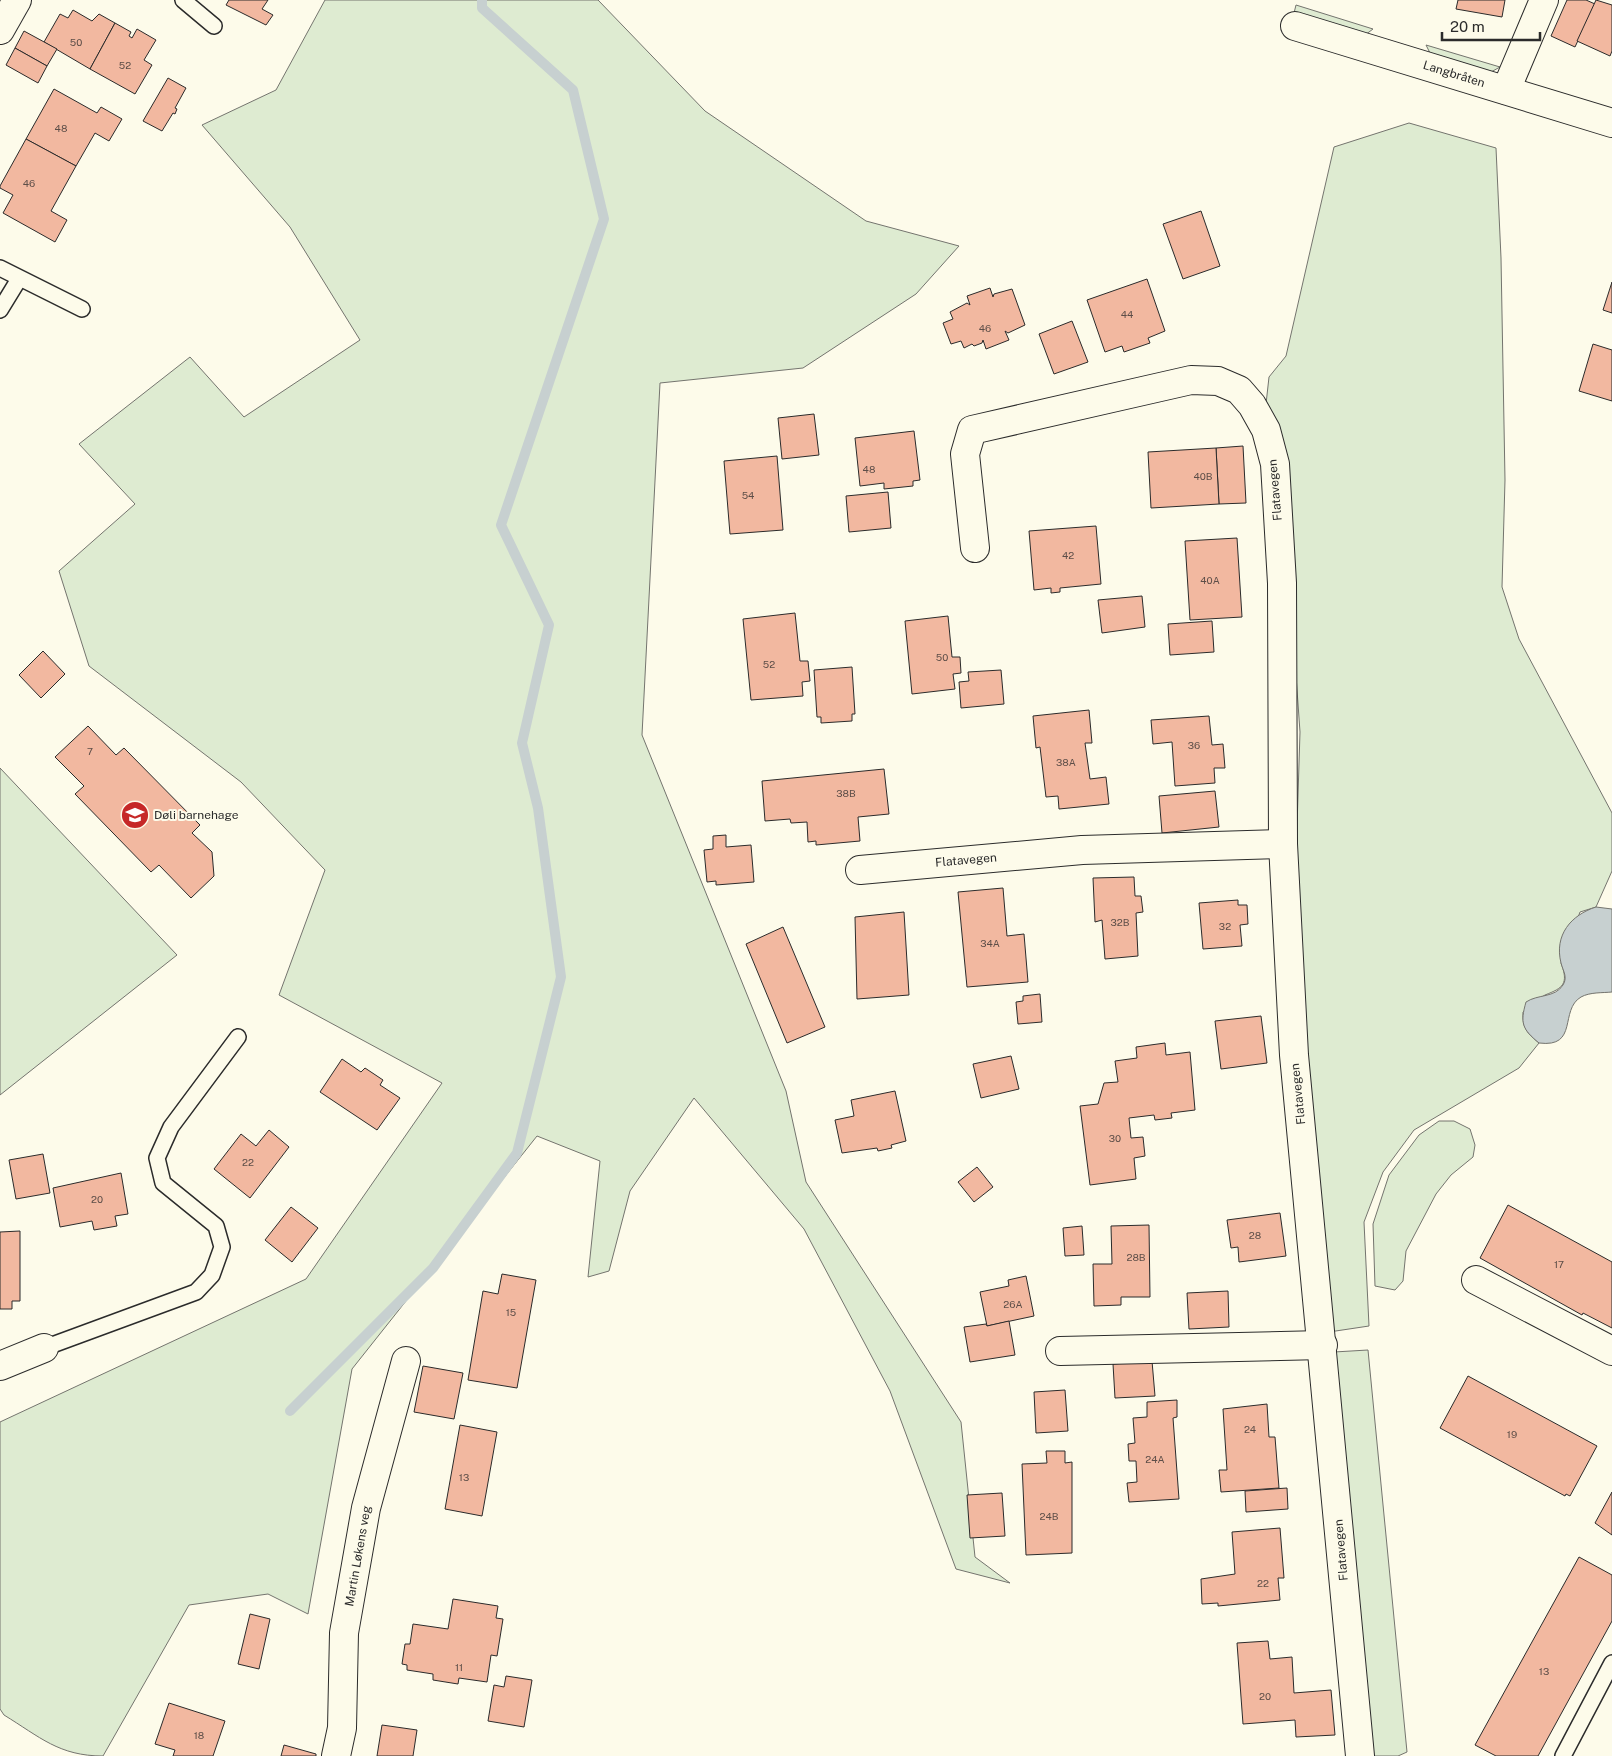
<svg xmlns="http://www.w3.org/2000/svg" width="1612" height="1756" viewBox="0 0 1612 1756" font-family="'Public Sans',sans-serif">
	<rect width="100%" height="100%" fill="#fdfbea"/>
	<!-- green -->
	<g fill="#deebd1" stroke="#74746e">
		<path d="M325,0H598L705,111L866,221L959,246L916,294L803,368L660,383L642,735L786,1091L806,1182L961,1422L975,1557L1010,1583L956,1569L890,1391L804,1229L694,1098L630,1191L609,1271L588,1277L600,1161L537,1136L352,1369L308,1614L268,1594L189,1605L103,1756C59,1756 40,1737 4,1715L0,1709V1422L306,1279L442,1083L279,995L325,870L241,782L89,666L59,571L135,504L79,444L190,357L244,417L360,340L290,227L202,125L276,90Z"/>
		<path d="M1296,5L1373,29L1365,35L1294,13Z"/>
		<path d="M1426,45L1500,67L1491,72L1431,55Z"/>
		<path d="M1409,123L1496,148L1501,258L1505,480L1502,587L1519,639L1612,813V871L1596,907L1580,912L1561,963C1569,984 1563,988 1545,995C1537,999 1530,1007 1523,1012C1522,1028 1527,1033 1539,1043L1519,1068L1414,1130L1383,1172L1364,1222L1369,1326L1329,1332L1301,1020L1296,859L1300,732L1279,436L1265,413L1269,377L1286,356L1334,147Z"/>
		<path d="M0,768L177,955L0,1095Z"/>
		<path d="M1439,1121H1454L1470,1129L1475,1145L1473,1157L1451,1175L1436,1194L1406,1251L1403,1281L1395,1290L1375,1286L1373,1224L1389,1175L1419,1135Z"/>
		<path d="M1368,1350L1407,1752L1398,1756H1367L1334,1352Z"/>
	</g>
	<!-- water -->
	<path fill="#c7d0d0" stroke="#74746e" d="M1596,907L1612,909V992C1602,993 1590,992 1581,997C1559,1010 1579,1048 1539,1043C1522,1029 1520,1023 1526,1002C1538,994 1555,998 1563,985C1568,977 1563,971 1561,963C1554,935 1571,915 1596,907Z"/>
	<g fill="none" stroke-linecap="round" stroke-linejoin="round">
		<!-- stream -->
		<path stroke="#c7d0d0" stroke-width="10" d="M290,1411L433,1268L517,1153L561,977L538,808L522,743L549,625L501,525L604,219L573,90L482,8V0"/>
	</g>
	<!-- building -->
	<g fill="#f2b8a0" stroke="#2b2b2b">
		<path d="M229,0H268L262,9L273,15L266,25L226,5Z"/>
		<path d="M1458,0H1505L1502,17L1456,9Z"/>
		<path d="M1567,0H1586L1595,4L1575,47L1551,36Z"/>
		<path d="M1596,0L1612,5V51L1610,56L1577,41Z"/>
		<path d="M73,10L92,21L99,14L115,23L90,69L44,42L60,14L68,18Z"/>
		<path d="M115,23L131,32L129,36L132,38L137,29L156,40L144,60L152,65L135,94L90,69Z"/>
		<path d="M24,31L57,49L47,66L15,48Z"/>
		<path d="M15,48L47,66L38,83L6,65Z"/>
		<path d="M168,78L186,88L175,108L177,109L175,114L173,113L162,131L143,121Z"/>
		<path d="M54,89L97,113L101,107L122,119L109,141L95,133L76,166L26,139Z"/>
		<path d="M26,139L76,166L51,211L67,220L55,242L3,213L13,195L0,188V186Z"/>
		<path d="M1201,211L1220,266L1183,279L1163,224Z"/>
		<path d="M1147,279L1165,331L1148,338L1150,343L1124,352L1122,346L1105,352L1087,300Z"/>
		<path d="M1612,282V313L1603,310Z"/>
		<path d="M990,288L993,297L994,294L1012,289L1025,325L1008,333L1005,331L1009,340L986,349L983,340L982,343L974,346L972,344L964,348L961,341L951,344L943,323L953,319L950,312L967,303L970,305L967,296Z"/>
		<path d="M1072,321L1088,362L1054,374L1039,334Z"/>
		<path d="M1593,344L1612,350V401L1579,391Z"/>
		<path d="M814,414L819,455L782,459L778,418Z"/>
		<path d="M914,431L920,480L913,481V486L884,489V483L860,486L855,438Z"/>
		<path d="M1243,446L1246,503L1219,504L1216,448Z"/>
		<path d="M1216,448L1219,504L1151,508L1148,452Z"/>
		<path d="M777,456L783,530L730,534L724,461Z"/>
		<path d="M888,492L891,528L849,532L846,496Z"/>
		<path d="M1096,526L1101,584L1060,588V592L1051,593V588L1034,590L1029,531Z"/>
		<path d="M1237,538L1242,617L1190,620L1185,541Z"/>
		<path d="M1142,596L1145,627L1102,633L1098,600Z"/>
		<path d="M795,613L800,661H808L810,681L802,682L803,696L751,700L743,619Z"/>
		<path d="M948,616L952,657H960L961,673L953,674L955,689L912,694L905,621Z"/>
		<path d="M1212,621L1214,652L1170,655L1168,624Z"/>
		<path d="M43,651L65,674L41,698L19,675Z"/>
		<path d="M852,667L855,714H852V721L821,723V717H817L814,670Z"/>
		<path d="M1001,670L1004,704L961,708L959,682L969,681L968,672Z"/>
		<path d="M1089,710L1092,743H1085L1090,779L1106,777L1109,804L1059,809L1058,796L1046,797L1040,747L1036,748L1033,716Z"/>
		<path d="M1209,716L1212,745L1223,744L1225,768H1214L1215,783L1175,786L1172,742L1153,744L1151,720Z"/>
		<path d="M88,726L116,755L124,748L200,825L192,833L212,852L214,876L191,898L159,865L151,872L75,794L84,786L55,757Z"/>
		<path d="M884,769L889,814L858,817L860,841L816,845V841L808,842L807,822L791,823L790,819L765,821L762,781Z"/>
		<path d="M1215,791L1219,827L1162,833L1159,796Z"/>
		<path d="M726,835V847L751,845L754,882L716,885V881L707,882L704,850L713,849V836Z"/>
		<path d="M1134,877L1135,896H1141L1143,912L1136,913L1138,956L1105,959L1102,920L1095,922L1093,878Z"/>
		<path d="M1003,888L1007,936L1024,934L1028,982L967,987L958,892Z"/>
		<path d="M1238,900V905H1247L1248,924L1240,925L1242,946L1203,949L1199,903Z"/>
		<path d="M904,912L909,995L857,999L855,917Z"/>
		<path d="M783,927L825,1027L787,1043L746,944Z"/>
		<path d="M1040,994L1042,1022L1018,1024L1016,1002L1023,1001V996Z"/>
		<path d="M1261,1016L1267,1063L1221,1069L1215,1021Z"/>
		<path d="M1165,1043L1166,1055L1190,1052L1195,1110L1171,1113L1172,1118L1155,1120L1154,1115L1129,1118L1131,1138L1143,1137L1145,1156L1134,1158L1136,1179L1090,1185L1080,1106L1098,1104L1104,1083L1118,1082L1115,1061L1137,1058L1136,1047Z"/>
		<path d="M1011,1056L1019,1089L981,1098L973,1064Z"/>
		<path d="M342,1059L361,1072L365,1068L383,1080L380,1085L400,1098L377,1130L320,1092Z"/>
		<path d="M895,1091L906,1141L891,1145L892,1148L878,1151L877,1148L842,1153L835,1120L854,1116L851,1100Z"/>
		<path d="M269,1130L289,1147L250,1198L214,1169L241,1134L256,1146Z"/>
		<path d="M43,1154L50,1193L16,1199L9,1160Z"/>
		<path d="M977,1167L993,1187L974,1202L958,1182Z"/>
		<path d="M121,1173L128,1214L115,1216L117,1226L94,1230L92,1221L60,1227L53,1188Z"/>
		<path d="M1508,1205L1612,1262V1328L1583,1313L1582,1315L1480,1258Z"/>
		<path d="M291,1207L318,1228L292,1262L265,1240Z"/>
		<path d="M1280,1213L1286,1256L1239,1262L1238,1247L1231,1248L1227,1220Z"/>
		<path d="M1149,1225L1150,1297H1121V1305L1094,1306L1093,1264H1112L1111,1226Z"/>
		<path d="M1082,1226L1084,1255L1065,1256L1063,1228Z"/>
		<path d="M20,1231V1301H12V1309H0V1232Z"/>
		<path d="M502,1274L536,1280L517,1388L468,1380L483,1291L498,1294Z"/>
		<path d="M1026,1276L1034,1316L987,1326L980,1292L1009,1286L1008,1280Z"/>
		<path d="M1228,1291L1229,1327L1189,1329L1187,1293Z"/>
		<path d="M1009,1321L1015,1355L970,1362L964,1327L986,1324L987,1326Z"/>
		<path d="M1152,1361L1155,1396L1115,1398L1113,1364Z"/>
		<path d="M423,1366L463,1373L454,1419L414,1412Z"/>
		<path d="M1468,1376L1597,1446L1570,1496L1566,1494L1565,1496L1440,1428Z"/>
		<path d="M1065,1390L1068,1431L1036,1433L1034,1392Z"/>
		<path d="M1177,1400V1417L1173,1418L1179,1499L1129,1502L1127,1483L1137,1482L1136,1461H1129L1128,1444L1135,1443L1133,1418L1147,1417V1402Z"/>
		<path d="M1267,1404L1269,1437H1275L1279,1488L1221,1492L1219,1470H1227L1223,1409Z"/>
		<path d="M460,1425L497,1432L482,1516L445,1509Z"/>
		<path d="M1046,1451H1065V1463L1072,1462V1553L1026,1555L1022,1464L1047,1463Z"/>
		<path d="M1287,1488L1288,1509L1246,1512L1245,1491Z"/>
		<path d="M1612,1492V1535L1595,1523Z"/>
		<path d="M1002,1493L1005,1536L970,1538L967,1495Z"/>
		<path d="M1280,1528L1284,1578H1278L1280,1600L1218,1606V1603L1202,1604L1201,1579L1235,1574L1232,1532Z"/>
		<path d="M1579,1557L1612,1575V1621L1538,1756H1496L1475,1745Z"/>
		<path d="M453,1599L498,1606L496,1618L503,1619L497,1656L491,1655L487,1682L459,1678L458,1684L433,1680V1674L407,1670V1665L402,1664L405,1644H410L413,1624L448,1629Z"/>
		<path d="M250,1614L270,1619L259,1669L238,1664Z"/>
		<path d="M1268,1641L1270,1659L1292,1657L1294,1693L1331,1690L1335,1735L1296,1737L1295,1720L1243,1724L1237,1643Z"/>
		<path d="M506,1676L532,1680L524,1727L488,1721L494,1685L504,1687Z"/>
		<path d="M169,1703L225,1721L213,1756H173L175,1750L155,1744Z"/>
		<path d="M382,1725L417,1730L413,1756H377Z"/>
		<path d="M284,1745L316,1754V1756H281Z"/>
	</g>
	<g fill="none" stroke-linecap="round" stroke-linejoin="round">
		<defs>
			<g id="lane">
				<path d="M183,0L214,26"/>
				<path d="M0,268L82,309"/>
				<path d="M0,310L19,279"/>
				<path d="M44,1348L196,1292L212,1275L222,1247L216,1226L163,1183L157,1158L171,1127L238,1037"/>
				<path d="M1563,1756L1612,1663"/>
			</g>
			<g id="street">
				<path d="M1295,26L1612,123"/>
				<path d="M0,30L17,0"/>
				<path d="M1506,90L1544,0"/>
				<path d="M975,548L965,454L972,430L1191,380L1218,381L1239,390L1252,405L1266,430L1275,464L1282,583L1283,844L1294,1055L1360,1756"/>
				<path d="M860,870L1082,850L1283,844"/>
				<path d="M1476,1280L1612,1351"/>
				<path d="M1060,1351L1323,1345"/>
				<path d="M0,1366L44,1348"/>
				<path d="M336,1756L342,1728L344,1633L366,1508L406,1361"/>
			</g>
		</defs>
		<!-- lane casing -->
		<use href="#lane" stroke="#2b2b2b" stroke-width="18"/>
		<!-- street casing -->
		<use href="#street" stroke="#2b2b2b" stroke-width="30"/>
		<!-- lane -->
		<use href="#lane" stroke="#fdfbea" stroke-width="15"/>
		<!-- street -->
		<use href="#street" stroke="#fdfbea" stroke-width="28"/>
	</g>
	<!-- icons -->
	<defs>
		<symbol id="school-disc" viewBox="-11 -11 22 22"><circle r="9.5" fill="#c62828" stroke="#fdfbea"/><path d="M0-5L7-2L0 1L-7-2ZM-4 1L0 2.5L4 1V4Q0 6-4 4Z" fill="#fff"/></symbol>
	</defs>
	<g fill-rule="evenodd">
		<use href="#school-disc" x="119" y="799" width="32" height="32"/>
	</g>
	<g text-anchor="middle" stroke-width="4" stroke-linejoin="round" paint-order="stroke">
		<!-- number labels -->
		<g font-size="10" fill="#5d4e48">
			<text x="76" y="46">50</text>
			<text x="125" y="69">52</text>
			<text x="61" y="132">48</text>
			<text x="29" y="187">46</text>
			<text x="1127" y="318">44</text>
			<text x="985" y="332">46</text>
			<text x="869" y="473">48</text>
			<text x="1203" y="480">40B</text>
			<text x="748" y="499">54</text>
			<text x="1068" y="559">42</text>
			<text x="1210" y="584">40A</text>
			<text x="942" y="661">50</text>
			<text x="769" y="668">52</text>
			<text x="1194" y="749">36</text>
			<text x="90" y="755">7</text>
			<text x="1066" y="766">38A</text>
			<text x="846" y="797">38B</text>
			<text x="1120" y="926">32B</text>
			<text x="1225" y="930">32</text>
			<text x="990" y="947">34A</text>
			<text x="1115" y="1142">30</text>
			<text x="248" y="1166">22</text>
			<text x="97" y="1203">20</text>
			<text x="1255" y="1239">28</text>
			<text x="1136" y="1261">28B</text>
			<text x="1559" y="1268">17</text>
			<text x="1013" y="1308">26A</text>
			<text x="511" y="1316">15</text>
			<text x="1250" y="1433">24</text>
			<text x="1512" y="1438">19</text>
			<text x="1155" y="1463">24A</text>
			<text x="464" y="1481">13</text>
			<text x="1049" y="1520">24B</text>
			<text x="1263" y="1587">22</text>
			<text x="459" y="1671">11</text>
			<text x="1544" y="1675">13</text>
			<text x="1265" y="1700">20</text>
			<text x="199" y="1739">18</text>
		</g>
		<!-- street labels -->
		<g font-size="12" fill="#2b2b2b" stroke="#fdfbea">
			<text transform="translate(1454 74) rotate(17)" y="4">Langbråten</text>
			<text transform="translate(1275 490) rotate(-95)" y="4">Flatavegen</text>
			<text transform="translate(966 860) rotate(-5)" y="4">Flatavegen</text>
			<text transform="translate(1298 1094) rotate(-96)" y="4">Flatavegen</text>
			<text transform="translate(1341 1550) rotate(-95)" y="4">Flatavegen</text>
			<text transform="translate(358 1556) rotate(-80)" y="4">Martin Løkens veg</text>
		</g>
		<!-- poi labels -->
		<g font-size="12" fill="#2b2b2b" stroke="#fdfbea" text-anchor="start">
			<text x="154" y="819">Døli barnehage</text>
		</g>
	</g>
	<!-- scale -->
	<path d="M1442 32v8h98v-8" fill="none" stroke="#2b2b2b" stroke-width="2.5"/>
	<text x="1450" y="32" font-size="15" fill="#2b2b2b" stroke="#fdfbea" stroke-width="4" paint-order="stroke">20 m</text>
</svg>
